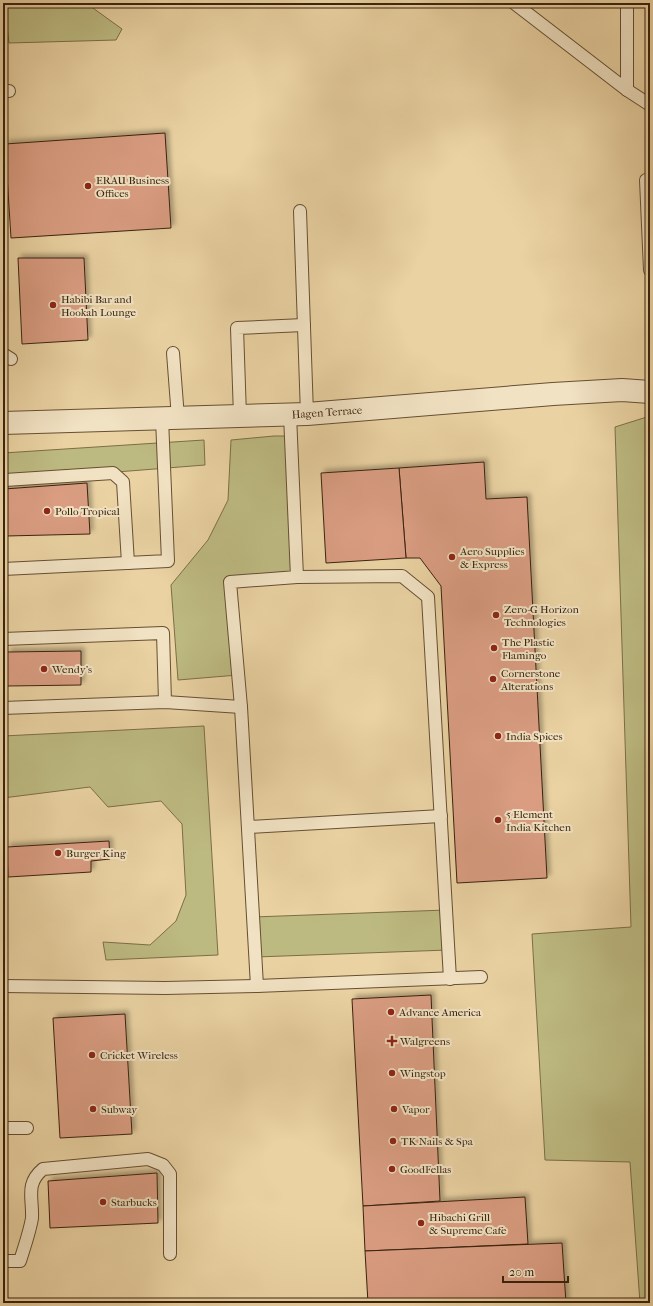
<svg xmlns="http://www.w3.org/2000/svg" width="653" height="1306" viewBox="0 0 653 1306" font-family="'IM FELL French Canon',serif">
	<defs>
		<filter id="shadow"><feDropShadow dx="3.5" dy="-3.5" stdDeviation="2" flood-color="#0004"/></filter>
	</defs>
	<rect width="100%" height="100%" fill="#ead2a2"/>
	<filter id="stains"><feTurbulence type="fractalNoise" baseFrequency=".005" numOctaves="4"/><feColorMatrix values="0 0 0 0 .2 0 0 0 0 .09 0 0 0 0 .02 0 0 0 .5 -.17"/></filter>
	<radialGradient id="worn" r=".72"><stop offset=".6" stop-color="#630" stop-opacity="0"/><stop offset="1" stop-color="#630" stop-opacity=".3"/></radialGradient>
	<!-- green -->
	<g fill="#bdba81" stroke="#7c6e48">
		<path d="M4,3H86L122,29L116,40L9,43Z"/>
		<path d="M650,416V1303H640L630,1162L545,1160L532,934L631,927L615,427Z"/>
		<path d="M274,436H291L297,577L230,583L238,675L178,680L171,585L208,540L228,500L231,440Z"/>
		<path d="M204,440L205,465L3,481V453Z"/>
		<path d="M204,726L218,955L106,960L103,942L150,945L176,921L186,895L182,824L161,801L108,807L90,787L3,798V736Z"/>
		<path d="M446,910L448,950L256,957L253,917Z"/>
	</g>
	<!-- building -->
	<g fill="#da9d82" stroke="#3a230e" filter="url(#shadow)">
		<path d="M165,133L171,228L11,238L5,144Z"/>
		<path d="M18,258H84L88,340L22,344Z"/>
		<path d="M484,462L486,499L527,497L547,878L457,883L441,586L420,558H406L399,468Z"/>
		<path d="M399,468L406,558L326,563L321,473Z"/>
		<path d="M87,483L90,534L6,536L4,489Z"/>
		<path d="M81,651V685L7,686V652Z"/>
		<path d="M109,841L110,859L91,861V872L8,877L7,847Z"/>
		<path d="M431,995L440,1201L363,1206L352,999Z"/>
		<path d="M125,1014L132,1134L60,1138L53,1018Z"/>
		<path d="M157,1173L158,1223L50,1228L48,1181Z"/>
		<path d="M525,1197L528,1244L365,1251L363,1206Z"/>
		<path d="M562,1243L566,1303H368L365,1251Z"/>
	</g>
	<g fill="none" stroke-linecap="round" stroke-linejoin="round">
		<defs>
			<g id="service">
				<path d="M514,3L627,90L650,105"/>
				<path d="M627,3V90"/>
				<path d="M3,91H9"/>
				<path d="M646,180L650,270"/>
				<path d="M300,211L307,414"/>
				<path d="M173,353L178,418"/>
				<path d="M3,354L11,359"/>
				<path d="M240,416L237,328L304,325"/>
				<path d="M3,483L5,480L113,473L123,482L128,563"/>
				<path d="M3,569L168,561L162,419"/>
				<path d="M297,577L402,576L428,597L450,979"/>
				<path d="M3,639L163,633L165,702"/>
				<path d="M3,708L165,702L241,707"/>
				<path d="M248,827L441,816"/>
				<path d="M3,986L165,988L257,986L481,977"/>
				<path d="M257,986L241,707L230,582L297,577L290,415"/>
				<path d="M3,1128H27"/>
				<path d="M3,1261H20C24,1248 30,1231 32,1218C33,1198 25,1184 43,1169L148,1159L163,1165L170,1174V1254"/>
			</g>
			<path id="minor" d="M3,423L307,414L553,394L622,390L650,392"/>
		</defs>
		<!-- service casing -->
		<use href="#service" stroke="#664f33" stroke-width="14"/>
		<!-- minor casing -->
		<use href="#minor" stroke="#664f33" stroke-width="24"/>
		<!-- service -->
		<use href="#service" stroke="#f1e2c3" stroke-width="12"/>
		<!-- minor -->
		<use href="#minor" stroke="#f1e2c3" stroke-width="22"/>
	</g>
	<!-- markers -->
	<g fill="#8f2418" stroke="#f1e2c3" stroke-width="1.5">
		<circle cx="88" cy="186" r="4"/>
		<circle cx="53" cy="305" r="4"/>
		<circle cx="47" cy="511" r="4"/>
		<circle cx="452" cy="557" r="4"/>
		<circle cx="496" cy="615" r="4"/>
		<circle cx="494" cy="648" r="4"/>
		<circle cx="44" cy="669" r="4"/>
		<circle cx="493" cy="679" r="4"/>
		<circle cx="498" cy="736" r="4"/>
		<circle cx="498" cy="820" r="4"/>
		<circle cx="58" cy="853" r="4"/>
		<circle cx="391" cy="1012" r="4"/>
		<path d="M390 1035h4v4h4v4h-4v4h-4v-4h-4v-4h4z"/>
		<circle cx="92" cy="1055" r="4"/>
		<circle cx="392" cy="1073" r="4"/>
		<circle cx="93" cy="1109" r="4"/>
		<circle cx="394" cy="1109" r="4"/>
		<circle cx="393" cy="1141" r="4"/>
		<circle cx="392" cy="1169" r="4"/>
		<circle cx="103" cy="1202" r="4"/>
		<circle cx="421" cy="1223" r="4"/>
	</g>
	<g text-anchor="middle" stroke-width="4" stroke-linejoin="round" paint-order="stroke">
		<!-- poi labels -->
		<g font-size="11" fill="#3a230e" stroke="#f1e2c3" text-anchor="start">
			<text x="96" y="184">ERAU Business<tspan x="96" dy="13">Offices</tspan></text>
			<text x="61" y="303">Habibi Bar and<tspan x="61" dy="13">Hookah Lounge</tspan></text>
			<text x="55" y="515">Pollo Tropical</text>
			<text x="460" y="555">Aero Supplies<tspan x="460" dy="13">&amp; Express</tspan></text>
			<text x="504" y="613">Zero-G Horizon<tspan x="504" dy="13">Technologies</tspan></text>
			<text x="502" y="646">The Plastic<tspan x="502" dy="13">Flamingo</tspan></text>
			<text x="52" y="673">Wendy's</text>
			<text x="501" y="677">Cornerstone<tspan x="501" dy="13">Alterations</tspan></text>
			<text x="506" y="740">India Spices</text>
			<text x="506" y="818">5 Element<tspan x="506" dy="13">India Kitchen</tspan></text>
			<text x="66" y="857">Burger King</text>
			<text x="399" y="1016">Advance America</text>
			<text x="400" y="1045">Walgreens</text>
			<text x="100" y="1059">Cricket Wireless</text>
			<text x="400" y="1077">Wingstop</text>
			<text x="101" y="1113">Subway</text>
			<text x="402" y="1113">Vapor</text>
			<text x="401" y="1145">TK Nails &amp; Spa</text>
			<text x="400" y="1173">GoodFellas</text>
			<text x="111" y="1206">Starbucks</text>
			<text x="429" y="1221">Hibachi Grill<tspan x="429" dy="13">&amp; Supreme Cafe</tspan></text>
		</g>
		<!-- street labels -->
		<g font-size="11" fill="#3a230e" stroke="#f1e2c3">
			<text transform="translate(327 412) rotate(-4)" y="4">Hagen Terrace</text>
		</g>
	</g>
	<!-- margin -->
	<rect width="653" height="1306" fill="none" stroke="#ead2a2" stroke-width="16"/>
	<rect x="4" y="4" width="645" height="1298" fill="none" stroke="#3a230e" stroke-width="2"/>
	<rect x="8" y="8" width="637" height="1290" fill="none" stroke="#3a230e"/>
	<!-- scale -->
	<path d="M503 1276v6h65v-6" fill="none" stroke="#3a230e" stroke-width="2"/>
	<text x="509" y="1276" font-size="12" fill="#3a230e" stroke="#f1e2c3" stroke-width="3" paint-order="stroke">20 m</text>
	<rect width="100%" height="100%" filter="url(#stains)"/>
	<rect width="100%" height="100%" fill="url(#worn)"/>
</svg>
